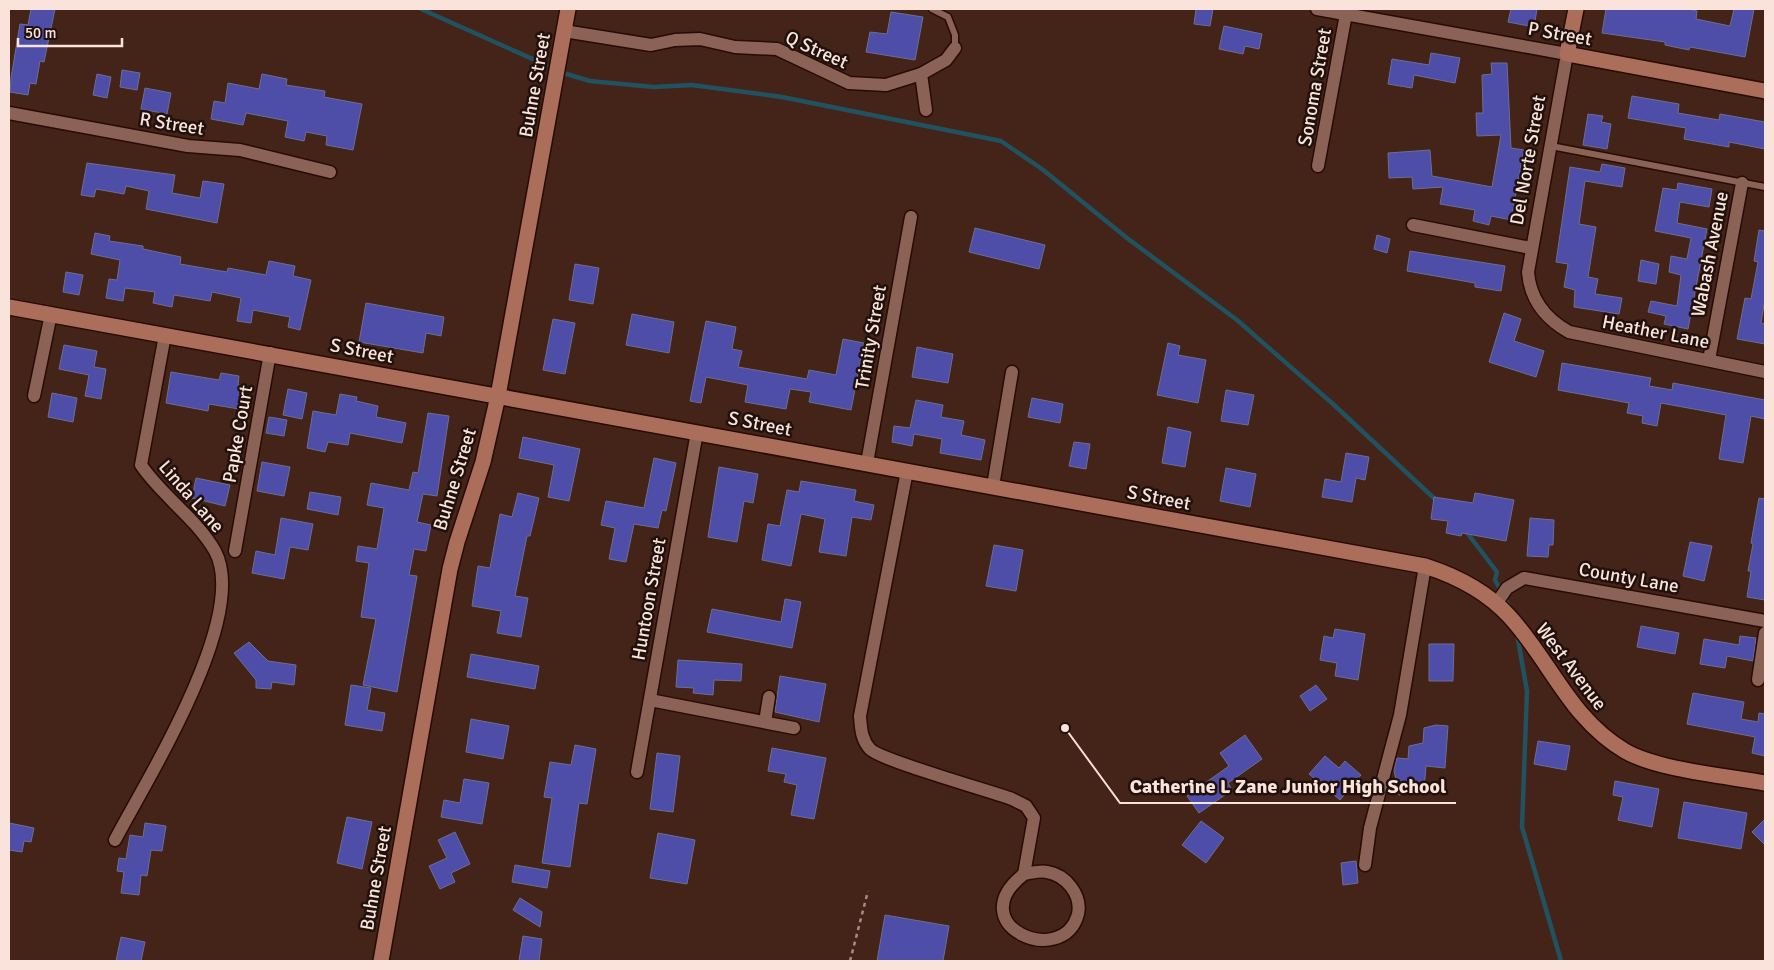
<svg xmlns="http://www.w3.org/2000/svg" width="1774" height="970" viewBox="0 0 1774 970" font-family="Signika,sans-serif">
	<rect width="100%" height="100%" fill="#442318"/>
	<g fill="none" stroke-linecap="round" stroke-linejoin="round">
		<!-- stream -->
		<g stroke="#215260" stroke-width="4.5">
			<path d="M421,9L546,65"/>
			<path d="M560,72L590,81L654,87L692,85L782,97L1001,141L1042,169L1127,238L1237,320L1333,404L1437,501"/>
			<path d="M1465,530L1497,572L1495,580L1511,610"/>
			<path d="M1517,634L1527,691L1522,827L1561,961"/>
		</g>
	</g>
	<!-- building -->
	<g fill="#4e4da8" stroke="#6c6f92">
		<path d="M31,9H55L44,62L40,61L36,84L30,83L28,95L10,92L11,78L20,24L28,25Z"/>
		<path d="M1196,9H1213L1210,26L1194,24Z"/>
		<path d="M1511,9H1537L1534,27L1508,22Z"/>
		<path d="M1606,9H1688L1697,11L1696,19L1730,26L1734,9H1754L1745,57L1690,47L1689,50L1665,45V42L1602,33Z"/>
		<path d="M891,12L923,17L915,60L866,52L870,32L887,34Z"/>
		<path d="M1224,26L1262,34L1259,49L1245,46L1243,54L1219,49Z"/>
		<path d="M1431,53L1460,58L1455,83L1414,75L1412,88L1388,84L1392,59L1429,65Z"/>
		<path d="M1491,63H1507L1511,148L1524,150L1511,220L1491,216L1489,225L1473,221L1475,210L1440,204L1443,187L1413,189L1412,177L1389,178L1388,153L1430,150L1432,176L1492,187L1501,135L1477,136L1476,113H1483L1482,75L1492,74Z"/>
		<path d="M122,70L140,73L137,90L120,87Z"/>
		<path d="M97,74L111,77L107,98L93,95Z"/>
		<path d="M262,74L287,79L286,85L325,91L324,97L362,104L353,150L326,145L327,136L306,132L304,141L285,137L288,121L246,113L243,125L211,119L214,101L225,103L228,83L259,89Z"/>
		<path d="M145,88L171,93L167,114L141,109Z"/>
		<path d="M1632,96L1679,104L1678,113L1719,120L1720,114L1765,122V149L1729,142V147L1684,139L1686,128L1628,118Z"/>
		<path d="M1588,114L1603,116L1601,122L1611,124L1607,149L1583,145Z"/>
		<path d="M87,163L175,175L172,193L200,198L203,181L224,184L217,223L146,209L149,191L126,186L124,194L96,189L94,197L81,195Z"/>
		<path d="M1602,164L1625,168L1622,187L1585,181L1579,224L1596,227L1588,277L1598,279L1595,294L1622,298L1619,314L1574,307L1575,290L1564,287L1568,264L1556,262L1570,167L1600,172Z"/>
		<path d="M1678,183L1712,189L1709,207L1680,202L1677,223L1707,229L1688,329L1664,324L1666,316L1648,312L1651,301L1677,306L1681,275L1669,272L1671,256L1687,259L1691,238L1655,231L1663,188L1677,190Z"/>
		<path d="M975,228L1045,245L1039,269L969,252Z"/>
		<path d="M1759,230L1765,231V299L1761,323L1765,324V344L1737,339L1745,298L1751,299L1758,262L1754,261Z"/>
		<path d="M95,233L110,236L109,241L143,246V249L181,257L180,264L227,272L228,268L266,275L269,261L295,266L293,276L311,280L300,330L288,327L290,317L253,310L251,323L237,321L241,298L212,292L210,301L174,295L172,307L153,303L155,292L125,288L123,301L106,298L109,279L117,280L120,260L91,254Z"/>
		<path d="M1377,235L1390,239L1387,253L1374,249Z"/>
		<path d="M1410,251L1505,266L1501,291L1475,287V283L1407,271Z"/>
		<path d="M1641,260L1659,264L1656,284L1638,281Z"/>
		<path d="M575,264L599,268L593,304L569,300Z"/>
		<path d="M66,272L83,275L79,295L63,292Z"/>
		<path d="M366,303L444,317L441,336L426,333L423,353L359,342Z"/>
		<path d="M1504,313L1521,319L1514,341L1544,351L1536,377L1489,362Z"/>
		<path d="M632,314L674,322L669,353L626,345Z"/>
		<path d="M553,319L575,323L565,374L543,370Z"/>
		<path d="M706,321L736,327L732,349L742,351L738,367L807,379L809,370L836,375L843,339L864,343L851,410L809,402L811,392L790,389L786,409L745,402L748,385L706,377L701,403L690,401Z"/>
		<path d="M1168,343L1180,346L1178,355L1206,360L1198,403L1157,395Z"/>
		<path d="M64,345L97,351L94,367L106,369L101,399L85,396L89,375L59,369Z"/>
		<path d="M917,347L953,354L948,383L912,377Z"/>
		<path d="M1562,363L1651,378L1649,386L1672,390L1673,383L1765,400V419L1751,416L1743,463L1719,459L1726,415L1661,403L1657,426L1642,423L1643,416L1627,413L1629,403L1558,390Z"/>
		<path d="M171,372L219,380L221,373L239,376L238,385L243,386L239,409L209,404L208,411L166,403Z"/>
		<path d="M288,389L307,393L302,419L283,415Z"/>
		<path d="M1226,390L1254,395L1248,425L1221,421Z"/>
		<path d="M52,393L77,398L73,422L48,417Z"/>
		<path d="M340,394L357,397L356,401L378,406L376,417L406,423L402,443L350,433L348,445L328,442L325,452L307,448L313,411L336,415Z"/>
		<path d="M1032,398L1063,404L1060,423L1028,417Z"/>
		<path d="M916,400L943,405L941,417L964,421L961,435L985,440L981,460L940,453L942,439L914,434L912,446L892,442L894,426L910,428Z"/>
		<path d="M428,413L449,416L437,496L423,494L417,522L431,525L426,551L414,549L409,575L417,576L397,692L363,685L376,619L361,617L369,563L356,561L358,546L377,549L384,508L367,505L371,483L409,490L413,472L418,473Z"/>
		<path d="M269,417L287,420L284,436L266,433Z"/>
		<path d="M1168,427L1191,432L1185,467L1162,463Z"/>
		<path d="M523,437L580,449L569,501L548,497L554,465L519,458Z"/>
		<path d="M1074,442L1090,444L1086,469L1069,466Z"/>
		<path d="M1346,453L1369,457L1365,480L1356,478L1352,502L1322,497L1325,479L1341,482Z"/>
		<path d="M654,458L676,463L666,511L662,510L658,528L634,524L626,562L609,559L615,528L601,525L606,501L644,508Z"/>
		<path d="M262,462L290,467L284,496L257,491Z"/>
		<path d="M719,467L758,474L753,503L744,501L737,542L708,537Z"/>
		<path d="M1226,468L1256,474L1250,507L1220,501Z"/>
		<path d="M196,478L230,485L225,506L192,498Z"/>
		<path d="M801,481L856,490L854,501L874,505L871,520L852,517L846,556L819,552L825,519L801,514L791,566L762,560L768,524L780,526L787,490L799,492Z"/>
		<path d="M310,492L341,497L338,515L307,509Z"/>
		<path d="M518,493L539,498L530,536H527L515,596L528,598L521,637L497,633L501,611L472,606L478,566L490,568L500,514L512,517Z"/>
		<path d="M1475,493L1514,500L1506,541L1462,533L1461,536L1446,533L1448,521L1431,519L1434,497L1473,503Z"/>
		<path d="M1759,498L1765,499V600L1747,597L1751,571H1748L1753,544L1751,543Z"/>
		<path d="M281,518L313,524L308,550L290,547L284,579L252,573L256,551L275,555Z"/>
		<path d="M1530,518L1554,520L1553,545H1549L1548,557L1527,556Z"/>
		<path d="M1690,542L1712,546L1704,581L1683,576Z"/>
		<path d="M994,545L1023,550L1016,591L986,586Z"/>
		<path d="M785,599L801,602L792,648L707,632L712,609L781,622Z"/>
		<path d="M1641,626L1679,633L1675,654L1637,647Z"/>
		<path d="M1335,629L1365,634L1358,680L1335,676L1337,663L1320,660L1324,636L1333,638Z"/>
		<path d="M1740,636L1756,638L1753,661L1727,656L1725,668L1700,664L1704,639L1739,645Z"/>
		<path d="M249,642L268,661L296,665L294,685L272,682L271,689L256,688V680L234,653Z"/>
		<path d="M1429,644H1454L1453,681H1429Z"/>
		<path d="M471,654L539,666L535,689L467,677Z"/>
		<path d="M678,660L742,664L741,681L714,680L713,695L693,693L694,688L676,687Z"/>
		<path d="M780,676L826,684L819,722L775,712Z"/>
		<path d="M351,685L371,688L367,710L385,713L382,731L345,725Z"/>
		<path d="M1316,685L1327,699L1310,711L1300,696Z"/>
		<path d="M1693,693L1744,702L1741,719L1758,722L1759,713L1765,714V756L1752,753L1755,737L1687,724Z"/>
		<path d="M471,719L509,726L503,759L466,752Z"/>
		<path d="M1436,725L1448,726L1445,768L1426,766L1424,790L1399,795L1394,770L1397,758L1408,759L1409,746L1423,743L1424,728Z"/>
		<path d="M1245,735L1262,759L1228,783L1232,790L1199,813L1187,796L1229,766L1220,753Z"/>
		<path d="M1538,741L1570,746L1566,770L1534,764Z"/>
		<path d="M575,745L596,749L587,804L579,803L570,867L542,863L552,798L544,797L550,762L571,765Z"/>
		<path d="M772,748L826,758L814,819L791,815L797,785L784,782L786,774L768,771Z"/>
		<path d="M657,753L680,756L673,812L650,809Z"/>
		<path d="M1325,756L1339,768L1345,761L1361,775L1340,800L1309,774Z"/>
		<path d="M464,779L489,783L482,824L441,817L444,800L460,803Z"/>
		<path d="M1615,781L1659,789L1652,827L1618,820L1623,797L1613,795Z"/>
		<path d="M1684,802L1747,813L1741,849L1678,838Z"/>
		<path d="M347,817L372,822L362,869L337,863Z"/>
		<path d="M1765,819V845L1752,832Z"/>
		<path d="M1201,821L1224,838L1206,863L1182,845Z"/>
		<path d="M9,823L34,828L31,842L24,841L22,852L9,850Z"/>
		<path d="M145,823L166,826L162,851L151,850L147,876L141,875L139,895L121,893L124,872L117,871L119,858L126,859L130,835L143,837Z"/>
		<path d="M455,832L470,864L451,873L455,882L440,889L429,866L447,858L438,840Z"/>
		<path d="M658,833L695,840L687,884L650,878Z"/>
		<path d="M1356,861L1358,883L1343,885L1341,863Z"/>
		<path d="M515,865L550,871L547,888L512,882Z"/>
		<path d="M520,898L542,912L540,927L513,910Z"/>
		<path d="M885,915L949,926L943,961H877Z"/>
		<path d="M523,936L542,939L539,961H519Z"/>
		<path d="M121,937L145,942L141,961H116Z"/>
	</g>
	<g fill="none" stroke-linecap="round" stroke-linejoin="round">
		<defs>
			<g id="lane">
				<path d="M932,9L948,17L955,35V48"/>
				<path d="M1551,146L1765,187"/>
			</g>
			<g id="street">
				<path d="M1317,9L1567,54L1528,272C1530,299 1546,319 1569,332L1765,372"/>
				<path d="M564,31L651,45L675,40L700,39L735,47L777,49L849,83L886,85L921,74L946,60L955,48"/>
				<path d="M921,74L926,110"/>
				<path d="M9,113L188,146L240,150L330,172"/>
				<path d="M1318,166L1346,14"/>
				<path d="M1413,225L1531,248"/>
				<path d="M1709,360L1742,183"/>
				<path d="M34,396L51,314"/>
				<path d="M867,463L911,217"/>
				<path d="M907,471L860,716C861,728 861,739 870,749C880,760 990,791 1012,799L1026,806L1034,818L1024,874C959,925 1063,970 1078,914C1082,895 1066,875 1047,872C1041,870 1031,873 1024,874"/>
				<path d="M993,486L1012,372"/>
				<path d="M235,551L270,353"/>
				<path d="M1496,604L1507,588L1524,578L1765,621"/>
				<path d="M1758,680L1765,633"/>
				<path d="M650,700L794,728"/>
				<path d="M765,722L769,697"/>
				<path d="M637,772L697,432"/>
				<path d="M115,840C147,779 250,616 215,551C196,518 162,496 141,465L165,335"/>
				<path d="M1365,865L1370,828L1400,715L1425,566"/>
			</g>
			<g id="secondary">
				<path d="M1576,9L1567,54L1765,91"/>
				<path d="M9,307L1425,566C1456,576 1487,592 1509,616C1550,660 1570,719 1625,751C1658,770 1726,776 1765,783"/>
				<path d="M381,961L450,569L457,542L483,462L498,396L568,9"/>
			</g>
		</defs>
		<!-- lane casing -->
		<use href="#lane" stroke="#290b03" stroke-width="9"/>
		<!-- street casing -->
		<use href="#street" stroke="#290b03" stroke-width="15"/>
		<!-- secondary casing -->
		<use href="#secondary" stroke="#290b03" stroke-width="18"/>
		<!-- path -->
		<path stroke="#a78c83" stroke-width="2.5" stroke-dasharray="4 4" stroke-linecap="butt" d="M850,961L868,891"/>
		<!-- lane -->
		<use href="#lane" stroke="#8a6356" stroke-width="6"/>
		<!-- street -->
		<use href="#street" stroke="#8a6356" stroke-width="12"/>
		<!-- secondary -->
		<use href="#secondary" stroke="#aa6e5a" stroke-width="15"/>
	</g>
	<g text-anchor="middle" stroke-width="5" stroke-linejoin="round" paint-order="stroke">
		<!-- street labels -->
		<g font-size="19" fill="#f9e3db" stroke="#20110c">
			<text transform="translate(1560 33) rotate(10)" y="7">P Street</text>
			<text transform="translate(817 49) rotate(24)" y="7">Q Street</text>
			<text transform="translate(534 85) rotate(-80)" y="7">Buhne Street</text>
			<text transform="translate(1314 87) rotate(-80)" y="7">Sonoma Street</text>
			<text transform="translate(172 123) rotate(9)" y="7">R Street</text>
			<text transform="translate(1527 160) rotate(-80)" y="7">Del Norte Street</text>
			<text transform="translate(1709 254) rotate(-79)" y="7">Wabash Avenue</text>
			<text transform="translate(1656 331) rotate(11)" y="7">Heather Lane</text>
			<text transform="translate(870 337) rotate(-80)" y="7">Trinity Street</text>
			<text transform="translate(362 350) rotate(11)" y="7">S Street</text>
			<text transform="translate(760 423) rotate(11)" y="7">S Street</text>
			<text transform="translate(237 434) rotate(-80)" y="7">Papke Court</text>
			<text transform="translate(454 479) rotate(-73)" y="7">Buhne Street</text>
			<text transform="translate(192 496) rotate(49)" y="7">Linda Lane</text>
			<text transform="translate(1159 497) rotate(11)" y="7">S Street</text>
			<text transform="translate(1629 577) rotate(10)" y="7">County Lane</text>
			<text transform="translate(648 599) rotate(-80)" y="7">Huntoon Street</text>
			<text transform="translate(1572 666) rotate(53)" y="7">West Avenue</text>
			<text transform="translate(375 878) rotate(-80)" y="7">Buhne Street</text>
		</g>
	</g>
	<!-- callouts -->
	<path fill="none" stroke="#f9e3db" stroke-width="2" d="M1065 728L1120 803H1456"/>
	<circle fill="#f9e3db" stroke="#20110c" stroke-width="2" cx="1065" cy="728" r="5"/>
	<g font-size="20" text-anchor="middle" font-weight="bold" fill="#f9e3db" stroke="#20110c" stroke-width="5" stroke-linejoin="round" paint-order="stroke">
		<text x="1288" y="793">Catherine L Zane Junior High School</text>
	</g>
	<!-- border -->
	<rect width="1774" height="970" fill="none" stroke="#f9e3db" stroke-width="20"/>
	<!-- scale -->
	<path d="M18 38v8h104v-8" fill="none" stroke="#f9e3db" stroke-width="2.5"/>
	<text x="25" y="38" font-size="15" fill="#f9e3db" stroke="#20110c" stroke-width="4" paint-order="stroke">50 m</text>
</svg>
